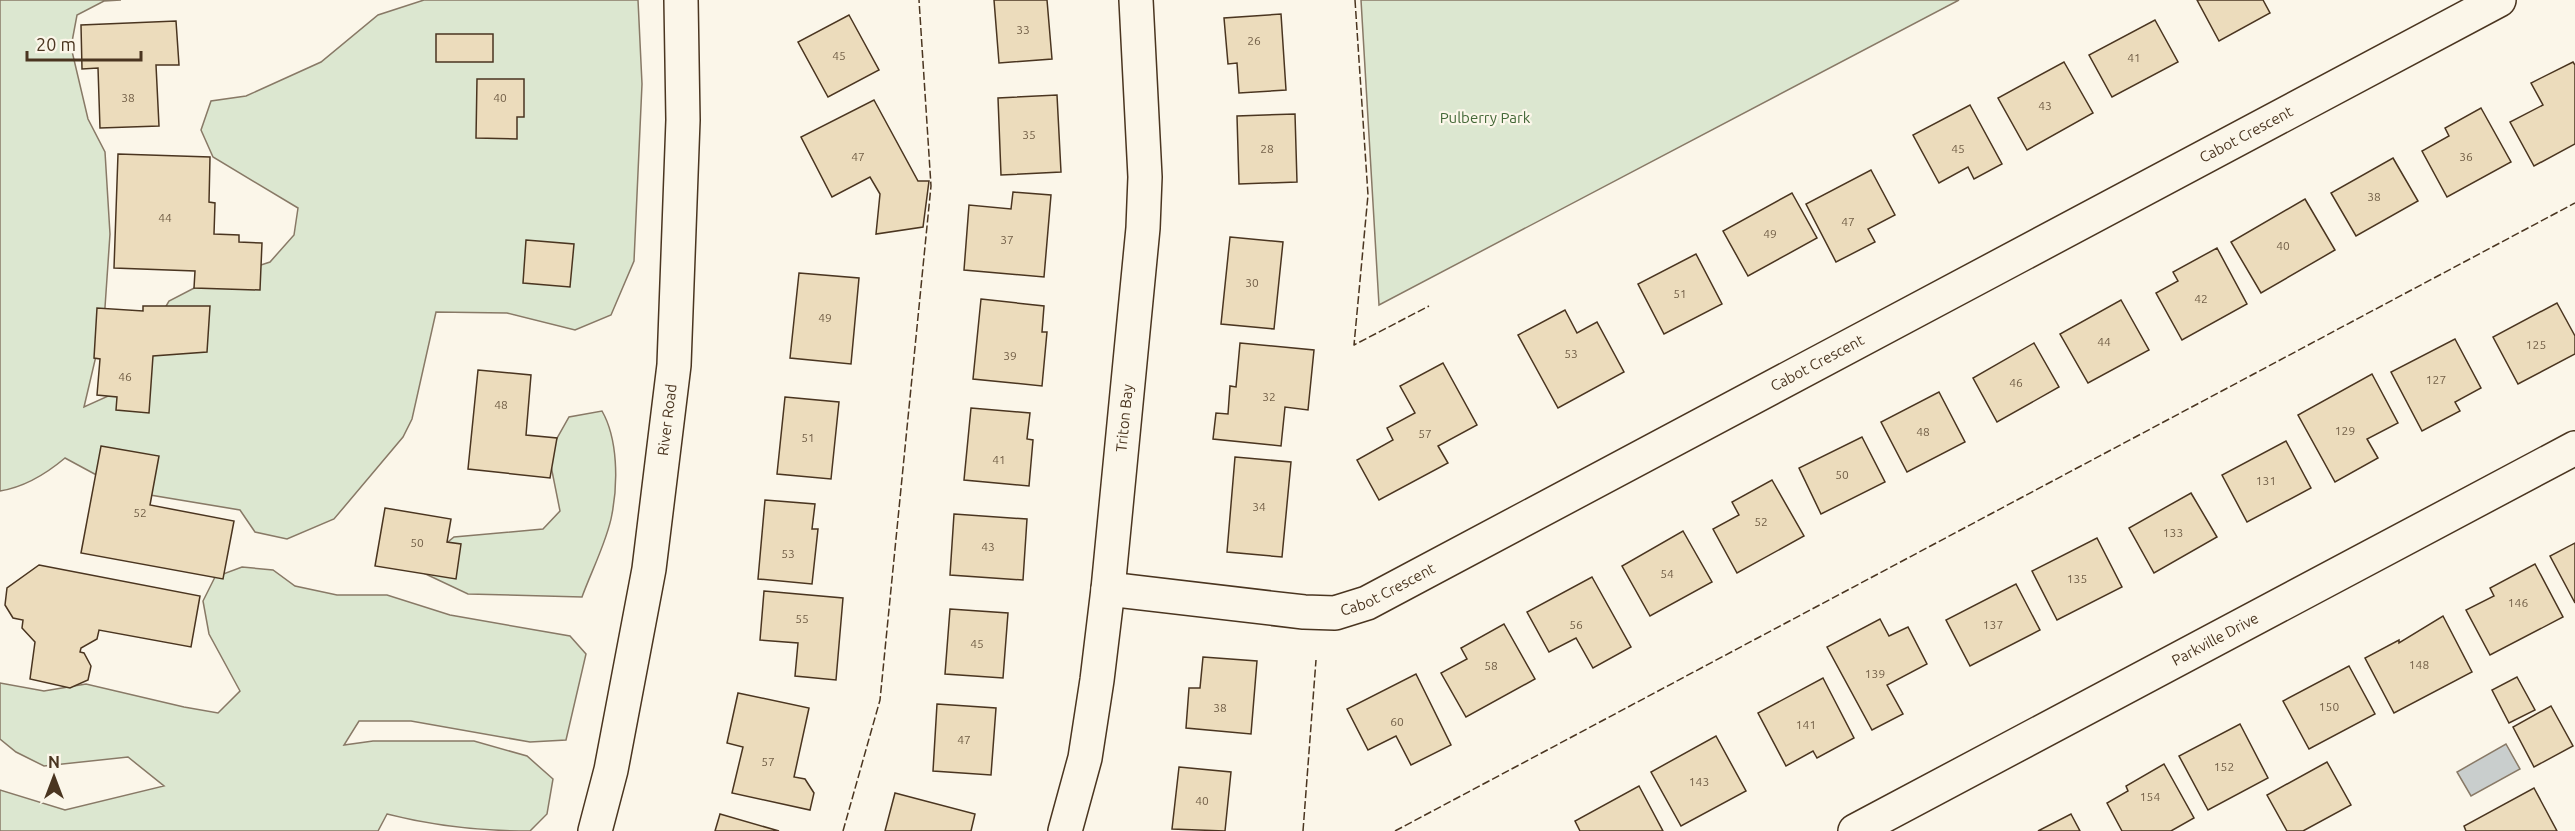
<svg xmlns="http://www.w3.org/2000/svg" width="2575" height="831" viewBox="0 0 2575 831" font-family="Ubuntu,sans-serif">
	<rect width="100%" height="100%" fill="#fbf6e9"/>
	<!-- green -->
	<g fill="#dce7d0" stroke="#887966" stroke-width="1.5">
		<path d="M0,0H121L104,1L77,15L71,47L88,119L105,152L110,234L104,322L84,407L135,384L165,337L159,318L169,301L200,285L270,262L294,235L298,208L213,157L201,130L211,101L246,96L321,62L378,15L424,0H638L642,84L634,261L611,315L575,330L507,313L436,312L412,419L403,437L334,519L287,539L255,532L240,510L126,491L65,458C46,474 25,487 0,491Z"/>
		<path d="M1361,0H1959L1379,305Z"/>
		<path d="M602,411C618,439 618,483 612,514C608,539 591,572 582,597L468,594L415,569L454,537L543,529L560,511L551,466L542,465L569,417Z"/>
		<path d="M242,567L273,570L295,586L337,595H387L450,615L570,636L586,654L566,740L530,742L411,721H359L344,745L373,741H474L527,756L553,779L547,814L530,831C482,831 434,826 387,814L378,831H0V790L65,810L164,786L128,757L44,766L16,752L0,739V683L44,691L86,684L184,707L218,713L240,691L209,634L203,601L215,577Z"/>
	</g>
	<!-- water -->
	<path fill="#c9cecd" stroke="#887966" stroke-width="1.5" d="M2506,744L2520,769L2471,796L2457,772Z"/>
	<!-- building -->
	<g fill="#ecdcbc" stroke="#4a3520" stroke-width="1.5">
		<path d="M994,0H1047L1052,59L999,63Z"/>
		<path d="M2197,0H2263L2270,13L2219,41Z"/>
		<path d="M1281,14L1286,90L1239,93L1237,63L1228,64L1224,18Z"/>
		<path d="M849,15L879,70L828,97L798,42Z"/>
		<path d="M2155,20L2178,62L2112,97L2089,55Z"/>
		<path d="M176,21L179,65H156L159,126L100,128L98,68L82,69L81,25Z"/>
		<rect x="436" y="34" width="57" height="28"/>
		<path d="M2064,62L2093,113L2027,150L1998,98Z"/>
		<path d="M2573,62L2575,65V144L2534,166L2510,122L2543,105L2531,83Z"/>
		<path d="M477,79H524V117H517V139L476,138Z"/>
		<path d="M1057,95L1061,172L1001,175L998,98Z"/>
		<path d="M874,100L918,181H929L923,227L876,234L880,194L870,177L832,197L801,137Z"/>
		<path d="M1970,105L2002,164L1974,179L1968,167L1939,183L1913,135Z"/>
		<path d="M2481,108L2511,162L2447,197L2422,151L2449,136L2445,128Z"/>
		<path d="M1295,114L1297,182L1239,184L1237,116Z"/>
		<path d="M118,154L210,157L209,202L215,203L214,234L239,235V242L262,243L260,290L194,288L195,271L114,268Z"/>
		<path d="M2393,158L2418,201L2356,236L2331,193Z"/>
		<path d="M1871,170L1895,215L1868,229L1875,242L1836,262L1806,204Z"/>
		<path d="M1013,192L1051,195L1044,277L964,270L969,205L1011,209Z"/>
		<path d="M1792,193L1817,238L1748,276L1723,231Z"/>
		<path d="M2305,199L2335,250L2261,293L2231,242Z"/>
		<path d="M1230,237L1283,242L1274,329L1221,324Z"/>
		<path d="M526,240L574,244L570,287L523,283Z"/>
		<path d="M2217,248L2247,304L2182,340L2156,293L2178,281L2173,272Z"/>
		<path d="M1696,254L1722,304L1664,334L1638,284Z"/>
		<path d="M799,273L859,278L851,364L790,358Z"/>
		<path d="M981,299L1044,306L1042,332H1047L1042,386L973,379Z"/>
		<path d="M2121,300L2149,350L2088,383L2060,334Z"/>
		<path d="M2557,303L2575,336V354L2518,384L2493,337Z"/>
		<path d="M143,306H210L207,352L153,356L149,413L116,410L117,397L97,395L100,359L94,358L97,308L143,311Z"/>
		<path d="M1565,310L1577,333L1597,322L1624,372L1558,408L1518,335Z"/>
		<path d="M2455,339L2481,388L2455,402L2460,411L2422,431L2391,372Z"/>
		<path d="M1240,343L1314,350L1308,410L1285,407L1281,446L1213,439L1216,413L1228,414L1230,386L1236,387Z"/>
		<path d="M2034,343L2059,387L1997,422L1973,378Z"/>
		<path d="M1443,363L1477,425L1438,446L1448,463L1379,500L1357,460L1393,440L1387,428L1415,413L1400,386Z"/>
		<path d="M478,370L531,375L526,435L557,438L550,478L468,469Z"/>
		<path d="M2372,374L2398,423L2367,439L2378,458L2335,482L2298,415Z"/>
		<path d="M1939,392L1965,442L1907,472L1881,422Z"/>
		<path d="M785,397L839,402L831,479L777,474Z"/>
		<path d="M971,408L1030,413L1027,439L1033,440L1029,486L964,480Z"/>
		<path d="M1862,437L1885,482L1821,514L1799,468Z"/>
		<path d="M2286,441L2311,488L2247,522L2222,475Z"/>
		<path d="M101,446L159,456L150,505L234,521L223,579L81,553Z"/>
		<path d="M1235,457L1291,462L1282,557L1227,552Z"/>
		<path d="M1772,480L1804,536L1737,573L1713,529L1739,515L1732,502Z"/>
		<path d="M2191,493L2217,537L2154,573L2129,528Z"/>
		<path d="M765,500L815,504L812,529H818L812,584L758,579Z"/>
		<path d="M385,508L451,519L447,542L461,544L456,579L375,566Z"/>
		<path d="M954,514L1027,519L1023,580L950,575Z"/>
		<path d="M1683,531L1712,582L1650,616L1622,566Z"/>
		<path d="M2097,538L2122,587L2057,620L2032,571Z"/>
		<path d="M2575,543V603L2550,556Z"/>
		<path d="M2535,564L2563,617L2490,655L2466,610L2494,596L2490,588Z"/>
		<path d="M39,565L200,596L191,647L99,630L97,639L81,648L80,652L84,653L91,666L88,680L70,688L30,679L35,642L22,628L23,620L13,618L5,605L7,588Z"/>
		<path d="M1592,577L1631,647L1593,668L1576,638L1549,652L1527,612Z"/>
		<path d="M2016,584L2040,630L1970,666L1946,620Z"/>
		<path d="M764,591L843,598L836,680L795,676L798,643L760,640Z"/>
		<path d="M950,609L1008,613L1003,678L945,674Z"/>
		<path d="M2443,616L2472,672L2394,713L2365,658L2399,640V643Z"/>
		<path d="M1880,619L1889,636L1908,627L1927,664L1887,685L1903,714L1872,730L1827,647Z"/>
		<path d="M1504,624L1535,679L1466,717L1441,673L1467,659L1461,648Z"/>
		<path d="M1203,657L1257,661L1251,734L1186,728L1189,688H1200Z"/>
		<path d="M2349,666L2375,714L2309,749L2283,701Z"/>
		<path d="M1416,674L1451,745L1411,765L1396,736L1368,750L1347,709Z"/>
		<path d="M2517,677L2535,710L2509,723L2492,690Z"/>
		<path d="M1823,678L1854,738L1817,758L1813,751L1786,766L1758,713Z"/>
		<path d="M738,693L809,708L794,777L805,779L814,793L810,810L732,793L743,747L727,743Z"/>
		<path d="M937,704L996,708L991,775L933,771Z"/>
		<path d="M2551,706L2573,746L2534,767L2513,727Z"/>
		<path d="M2240,724L2268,778L2208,810L2179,756Z"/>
		<path d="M1716,736L1746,791L1681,826L1651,772Z"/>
		<path d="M2327,762L2351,805L2303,831H2287L2267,795Z"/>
		<path d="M2164,764L2194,818L2171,831H2122L2107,803L2128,791L2126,786Z"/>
		<path d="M1179,767L1231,772L1225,831L1172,829Z"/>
		<path d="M1639,786L1663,831H1580L1575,821Z"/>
		<path d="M2534,788L2557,831H2466L2464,826Z"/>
		<path d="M895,793L975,814L971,831H885Z"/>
		<path d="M720,814L779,831H715Z"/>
		<path d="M2071,814L2080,831H2038Z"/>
	</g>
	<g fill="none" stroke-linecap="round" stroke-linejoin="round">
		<defs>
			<g id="minor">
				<path id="s1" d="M1108,589L1304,612L1335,613L1367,603L2499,0"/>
				<path id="s2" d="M1065,831L1085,758L1097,680L1108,589L1143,228L1145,177L1136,0"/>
			</g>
			<g id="tertiary">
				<path id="s3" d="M595,831L611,770L649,569L674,365L683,120L681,0"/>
				<path id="s4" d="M1855,831L2575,448"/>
			</g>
		</defs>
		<!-- minor casing -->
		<use href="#minor" stroke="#4a3520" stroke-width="36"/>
		<!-- tertiary casing -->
		<use href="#tertiary" stroke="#4a3520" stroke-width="36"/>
		<!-- minor -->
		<use href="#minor" stroke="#fbf6e9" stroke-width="33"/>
		<!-- tertiary -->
		<use href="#tertiary" stroke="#fbf6e9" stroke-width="33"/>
		<!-- fence -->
		<g stroke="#4a3520" stroke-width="1.5" stroke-dasharray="8 3" stroke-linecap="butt">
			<path d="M1355,0L1368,195L1354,345L1429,306"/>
			<path d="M843,831L880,700L931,186L919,0"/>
			<path d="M1303,831L1316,660"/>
			<path d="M1395,831L2575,203"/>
		</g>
	</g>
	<g text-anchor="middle" stroke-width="4.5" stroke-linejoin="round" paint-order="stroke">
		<!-- number labels -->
		<g font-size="12" fill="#725f47">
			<text x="1023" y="34">33</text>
			<text x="1254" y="45">26</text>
			<text x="839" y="60">45</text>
			<text x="2134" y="62">41</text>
			<text x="128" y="102">38</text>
			<text x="500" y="102">40</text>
			<text x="2045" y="110">43</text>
			<text x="1029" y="139">35</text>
			<text x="1267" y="153">28</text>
			<text x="1958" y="153">45</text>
			<text x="858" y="161">47</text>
			<text x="2466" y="161">36</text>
			<text x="2374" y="201">38</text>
			<text x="165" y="222">44</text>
			<text x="1848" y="226">47</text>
			<text x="1770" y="238">49</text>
			<text x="1007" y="244">37</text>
			<text x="2283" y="250">40</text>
			<text x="1252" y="287">30</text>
			<text x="1680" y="298">51</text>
			<text x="2201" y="303">42</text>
			<text x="825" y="322">49</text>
			<text x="2104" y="346">44</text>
			<text x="2536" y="349">125</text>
			<text x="1571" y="358">53</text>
			<text x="1010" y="360">39</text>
			<text x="125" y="381">46</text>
			<text x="2436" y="384">127</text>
			<text x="2016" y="387">46</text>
			<text x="1269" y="401">32</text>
			<text x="501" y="409">48</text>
			<text x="2345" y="435">129</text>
			<text x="1923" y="436">48</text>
			<text x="1425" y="438">57</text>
			<text x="808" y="442">51</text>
			<text x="999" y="464">41</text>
			<text x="1842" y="479">50</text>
			<text x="2266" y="485">131</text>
			<text x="1259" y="511">34</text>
			<text x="140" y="517">52</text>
			<text x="1761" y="526">52</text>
			<text x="2173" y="537">133</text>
			<text x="417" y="547">50</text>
			<text x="988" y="551">43</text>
			<text x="788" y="558">53</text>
			<text x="1667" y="578">54</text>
			<text x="2077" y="583">135</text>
			<text x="2518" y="607">146</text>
			<text x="802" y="623">55</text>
			<text x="1576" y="629">56</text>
			<text x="1993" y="629">137</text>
			<text x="977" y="648">45</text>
			<text x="2419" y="669">148</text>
			<text x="1491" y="670">58</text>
			<text x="1875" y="678">139</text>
			<text x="2329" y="711">150</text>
			<text x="1220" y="712">38</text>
			<text x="1397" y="726">60</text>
			<text x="1806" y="729">141</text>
			<text x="964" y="744">47</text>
			<text x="768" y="766">57</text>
			<text x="2224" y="771">152</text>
			<text x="1699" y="786">143</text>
			<text x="2150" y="801">154</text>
			<text x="1202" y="805">40</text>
		</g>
		<!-- park labels -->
		<g font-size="15" fill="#436837" stroke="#fbf6e9">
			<text x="1485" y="123">Pulberry Park</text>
		</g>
		<!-- street labels -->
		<g font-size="15" fill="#4a3520" stroke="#fbf6e9">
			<text dy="5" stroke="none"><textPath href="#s1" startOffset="1258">Cabot Crescent</textPath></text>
			<text dy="5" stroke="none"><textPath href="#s1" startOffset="772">Cabot Crescent</textPath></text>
			<text dy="5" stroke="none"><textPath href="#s2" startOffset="418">Triton Bay</textPath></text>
			<text dy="5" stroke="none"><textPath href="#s3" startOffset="418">River Road</textPath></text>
			<text dy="5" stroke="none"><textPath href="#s1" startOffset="286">Cabot Crescent</textPath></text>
			<text dy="5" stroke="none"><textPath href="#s4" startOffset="408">Parkville Drive</textPath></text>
		</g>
	</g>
	<!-- north arrow -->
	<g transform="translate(54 777)" stroke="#fbf6e9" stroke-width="4.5" paint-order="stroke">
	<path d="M0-4.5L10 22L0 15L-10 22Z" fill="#4a3520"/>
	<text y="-9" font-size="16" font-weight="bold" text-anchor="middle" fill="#4a3520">N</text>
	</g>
	<!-- scale -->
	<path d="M27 51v9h114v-9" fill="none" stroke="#4a3520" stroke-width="3"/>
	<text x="36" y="51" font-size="18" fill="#4a3520" stroke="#fbf6e9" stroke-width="4.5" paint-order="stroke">20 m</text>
</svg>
